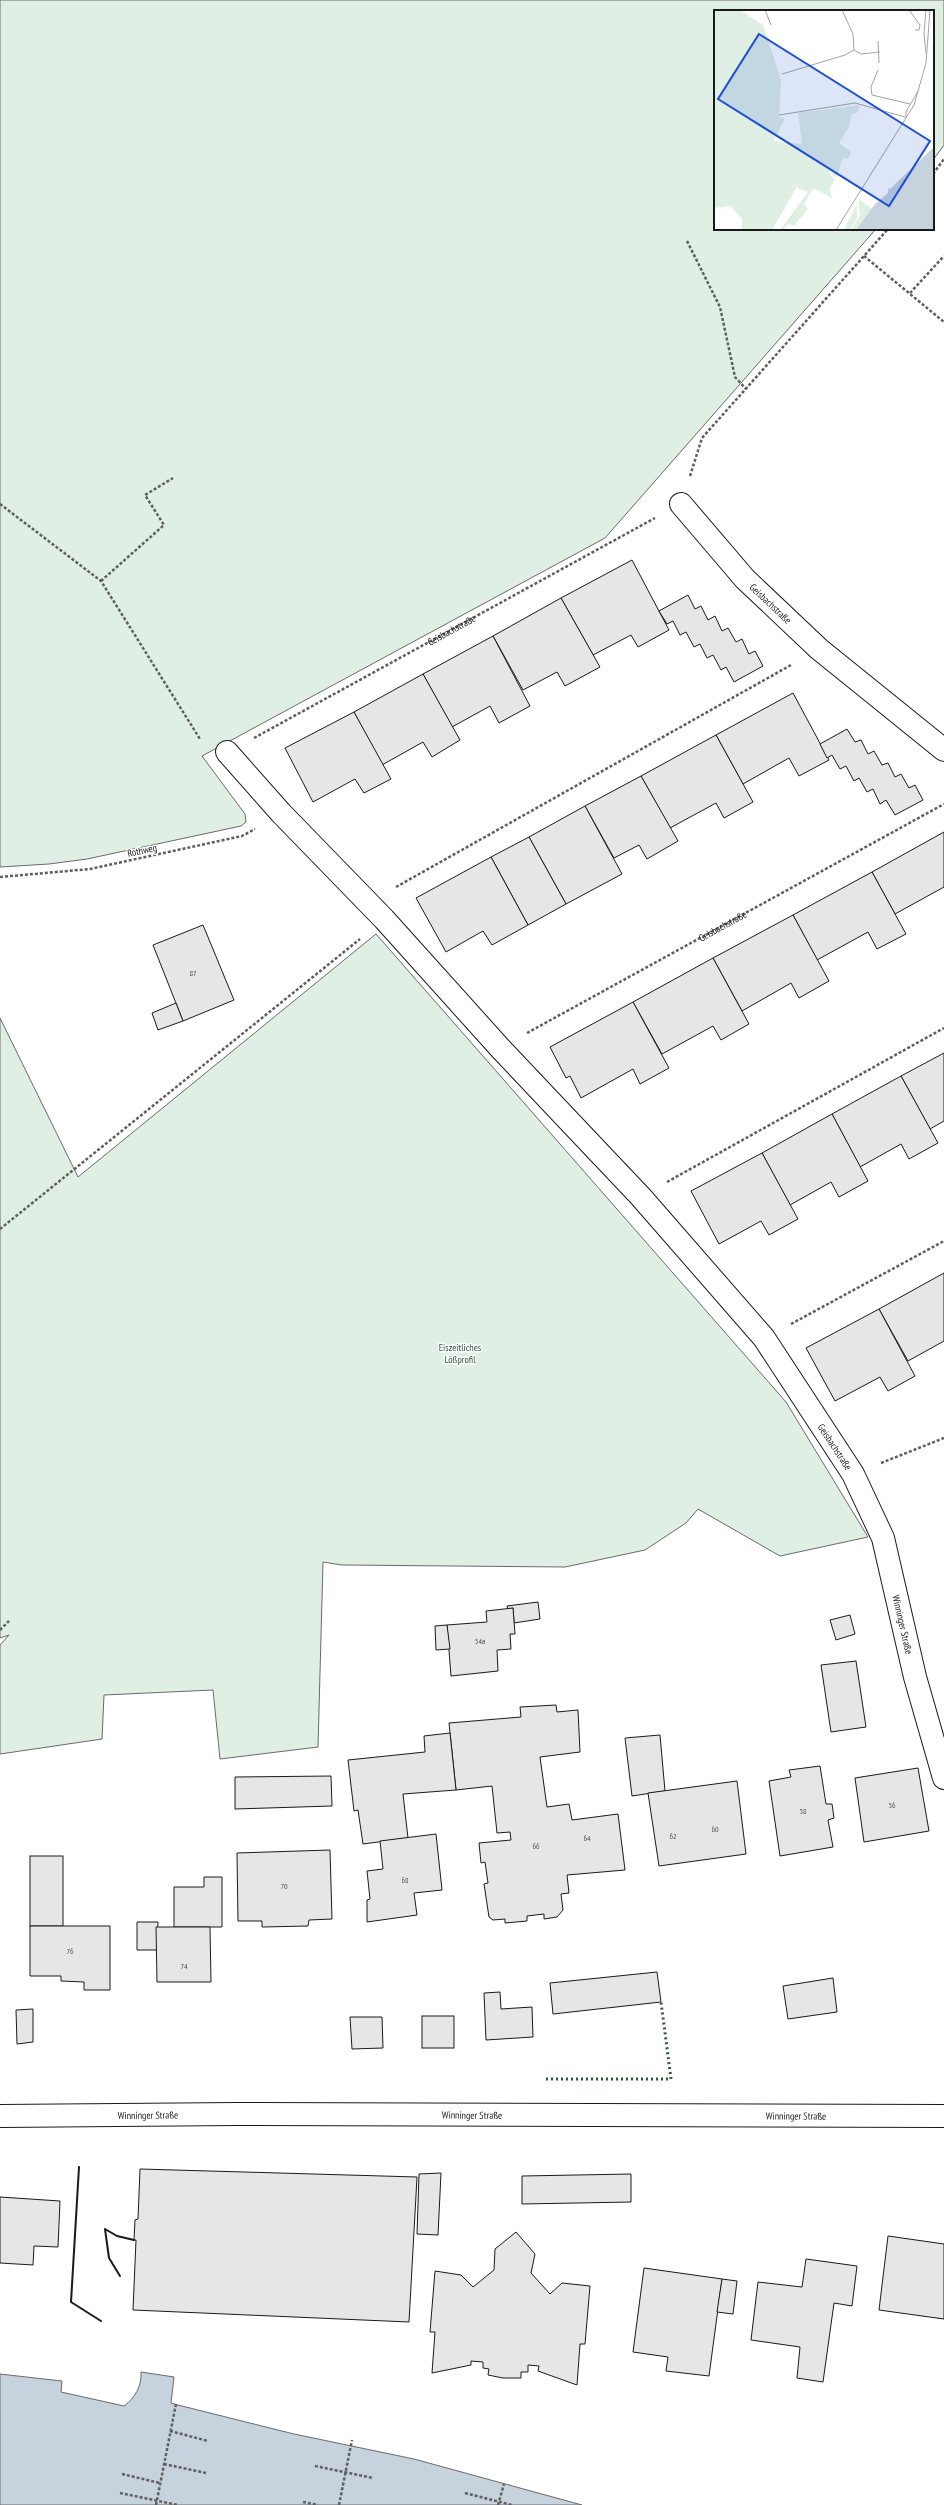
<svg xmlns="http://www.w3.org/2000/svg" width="944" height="2505" viewBox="0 0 944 2505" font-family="'PT Sans Narrow',sans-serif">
	<rect width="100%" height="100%" fill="#fff"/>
	<!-- green -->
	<g fill="#e0efe3" stroke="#6a6a6a">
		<path d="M0,0H944V145L933,160V11H715V229H876L605,538L202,756L245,814L246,822L241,826L87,859L49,864L0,867Z"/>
		<path d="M376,934L786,1402L868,1537L780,1556L698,1509L686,1523L645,1550L565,1567L342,1565L323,1562L318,1747L220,1759L213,1690L104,1695L102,1739L0,1754V1645L9,1635L0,1638V1018L78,1177Z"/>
	</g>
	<!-- water -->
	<path fill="#c6d2dc" stroke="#6a6a6a" d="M141,2372L174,2377L171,2403L178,2405L294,2434L414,2459L582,2505H0V2374L62,2381L61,2392L124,2406C135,2398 142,2386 141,2372Z"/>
	<!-- building -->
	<g fill="#e6e6e6" stroke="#1a1a1a">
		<path d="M632,560L669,630L638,647L631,635L593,655L561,598Z"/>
		<path d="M688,595L695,609L701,606L708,620L715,616L722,631L728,628L736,642L742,639L749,654L755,651L763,666L734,682L726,667L721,670L713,655L707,658L700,644L694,647L686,632L680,635L673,621L667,624L659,611Z"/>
		<path d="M561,598L600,667L565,686L557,672L523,690L493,636Z"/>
		<path d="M493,636L530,706L499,723L490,706L452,727L423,674Z"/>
		<path d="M423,674L460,740L432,757L423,742L382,765L354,712Z"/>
		<path d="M793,693L829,760L799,776L789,758L743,784L716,735Z"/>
		<path d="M354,712L391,779L364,793L355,779L313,802L285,748Z"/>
		<path d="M847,729L855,742L861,740L868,754L874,751L882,765L888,763L895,777L901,774L909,788L915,785L923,800L895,815L886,800L880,804L873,789L867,792L859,778L854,781L846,766L840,769L832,755L827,758L820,744Z"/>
		<path d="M716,735L753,802L724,818L716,803L670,828L641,776Z"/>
		<path d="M641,776L678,841L647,859L639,845L614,858L585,806Z"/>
		<path d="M585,806L622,874L566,904L529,837Z"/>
		<path d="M944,832V887L895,914L872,872Z"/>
		<path d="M529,837L566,904L528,925L491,857Z"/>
		<path d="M491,857L528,925L492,945L483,931L446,952L416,898Z"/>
		<path d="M872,872L906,934L877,949L868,932L817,960L793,915Z"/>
		<path d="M793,915L829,981L799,998L791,983L742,1011L713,958Z"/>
		<path d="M203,925L234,1000L183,1021L153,945Z"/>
		<path d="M713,958L749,1024L721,1040L713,1026L662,1054L633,1002Z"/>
		<path d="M633,1002L669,1068L640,1084L633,1069L581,1098L570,1076L566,1078L550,1047Z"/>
		<path d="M176,1003L183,1021L158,1030L152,1013Z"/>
		<path d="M944,1053V1121L930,1129L901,1076Z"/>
		<path d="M901,1076L938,1143L909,1159L901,1144L860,1167L832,1114Z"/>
		<path d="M832,1114L868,1181L839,1197L831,1182L790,1205L762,1153Z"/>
		<path d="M762,1153L798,1219L769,1235L761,1221L719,1244L691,1191Z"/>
		<path d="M944,1273V1341L908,1361L879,1309Z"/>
		<path d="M879,1309L915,1376L888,1391L880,1377L835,1401L806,1348Z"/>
		<path d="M538,1602L540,1619L514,1623L513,1608L508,1609L507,1606Z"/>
		<path d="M513,1608L515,1634H510L511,1649L497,1650L498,1671L451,1676L447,1625L487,1622L486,1611Z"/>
		<path d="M850,1615L855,1634L836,1640L830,1620Z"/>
		<path d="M447,1625L450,1649L436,1650L435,1626Z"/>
		<path d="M856,1661L866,1727L831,1732L821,1665Z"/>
		<path d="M556,1705L557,1712L578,1710L580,1752L540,1757L547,1807L569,1804L572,1820L618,1814L625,1870L567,1875L569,1893L561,1894L563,1910L557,1917L544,1919V1914L527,1916V1921L505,1923V1919L493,1920L489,1917L484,1884L488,1883L485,1862L481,1863L479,1843L511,1840L510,1832L497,1833L492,1786L456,1790L449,1723L521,1717L520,1707Z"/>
		<path d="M450,1733L456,1790L403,1794L408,1838L363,1844L358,1810L354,1811L348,1760L425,1752L424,1736Z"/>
		<path d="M660,1735L665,1791L632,1796L625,1738Z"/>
		<path d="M820,1766L826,1804H832L834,1818L828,1820L833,1847L780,1856L769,1781L791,1777L789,1770Z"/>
		<path d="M918,1768L929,1831L864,1842L855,1778Z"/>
		<path d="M331,1776L332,1806L235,1809V1777Z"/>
		<path d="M737,1781L746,1854L659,1866L648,1793Z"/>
		<path d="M436,1834L442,1890L414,1893L417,1915L367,1922V1900L370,1899L367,1871L383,1869L380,1841Z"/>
		<path d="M330,1850L332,1919L309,1920L308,1926L262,1927V1921H238L237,1853Z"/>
		<rect x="30" y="1856" width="33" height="70"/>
		<path d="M204,1877H222V1927H174V1887H204Z"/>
		<path d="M137,1922H158L157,1950H137Z"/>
		<path d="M30,1926H110V1990H84V1982L61,1981V1976H30Z"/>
		<path d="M156,1927H210L211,1982H157Z"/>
		<path d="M657,1972L661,2002L553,2014L550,1983Z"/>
		<path d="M833,1978L837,2012L788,2019L783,1986Z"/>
		<path d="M500,1992L501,2009L532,2007L533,2037L486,2040L484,1993Z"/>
		<path d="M33,2009V2042L17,2044L16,2010Z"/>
		<rect x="422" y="2016" width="32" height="32"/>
		<path d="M350,2017H382L383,2048L352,2049Z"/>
		<path d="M140,2169L417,2177L409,2322L133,2310L136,2240H134L135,2220L138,2219Z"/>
		<path d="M441,2173L438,2235L417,2234L419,2174Z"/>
		<path d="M631,2174V2202L522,2204V2176Z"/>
		<path d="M0,2197L60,2201L58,2247L34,2246L33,2265L0,2263Z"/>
		<path d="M516,2232L535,2254L531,2273L550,2294L562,2283L590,2286L585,2344H580L577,2385L538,2371L539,2366L528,2365V2372H521V2378H503L488,2375L489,2369L483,2368V2362L471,2361V2365L432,2373L435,2332H430L435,2271L461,2275L473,2287L494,2270L495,2249Z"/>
		<path d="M888,2236L944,2244V2319L879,2310Z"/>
		<path d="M806,2259L857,2266L852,2306L834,2303L823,2382L797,2378L800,2347L751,2340L758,2282L802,2287Z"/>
		<path d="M644,2268L722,2279L709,2376L666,2371L668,2357L633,2352Z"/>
		<path d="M722,2279L737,2281L733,2314L717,2312Z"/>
	</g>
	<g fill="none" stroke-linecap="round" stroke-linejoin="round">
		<defs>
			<g id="minor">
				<path id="s3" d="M681,504L745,579L819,649L944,750"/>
				<path id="s4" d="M227,752L281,813L384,919L500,1048L641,1197L764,1338L853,1474L883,1538L915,1677L944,1778"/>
			</g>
			<g id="major">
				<path id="s5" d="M0,2116L236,2114L944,2116"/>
			</g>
		</defs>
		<!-- minor casing -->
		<use href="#minor" stroke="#1a1a1a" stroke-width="24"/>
		<!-- major casing -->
		<use href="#major" stroke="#1a1a1a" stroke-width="24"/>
		<!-- path -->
		<g stroke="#5f5f5f" stroke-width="2.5" stroke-dasharray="3 2" stroke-linecap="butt">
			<path d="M933,174L944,159"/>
			<path d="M687,241L720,307L735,377L746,389"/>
			<path d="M864,256L944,322"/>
			<path d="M910,293L944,256"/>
			<path d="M690,476L702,438L888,229"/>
			<path d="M0,504L101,581L200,739"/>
			<path d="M101,581L164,525L145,495L173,478"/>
			<path id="s1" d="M254,738L655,518"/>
			<path d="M0,877L90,869L242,836L255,829"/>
			<path d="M396,887L791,665"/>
			<path id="s2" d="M527,1033L944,804"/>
			<path d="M667,1182L944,1028"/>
			<path d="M0,1229L360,939"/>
			<path d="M791,1324L944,1241"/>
			<path d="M881,1463L944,1438"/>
			<path d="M0,1630L9,1621"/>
			<path d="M170,2431L208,2441"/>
			<path d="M164,2464L206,2473"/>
			<path d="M315,2466L373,2478"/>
			<path d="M122,2474L160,2483"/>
			<path d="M120,2493L178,2505"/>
			<path d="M465,2493L512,2505"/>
			<path d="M303,2502L318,2505"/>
			<path d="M156,2505L176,2404"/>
			<path d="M339,2505L352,2440"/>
			<path d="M498,2505L504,2484"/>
		</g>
		<!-- minor -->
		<use href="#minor" stroke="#fff" stroke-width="22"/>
		<!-- major -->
		<use href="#major" stroke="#fff" stroke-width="22"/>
		<!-- hedge -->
		<path stroke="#2b5a34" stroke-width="3" stroke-dasharray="2 3" stroke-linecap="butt" d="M546,2079H671L661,2002"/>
		<!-- wall -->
		<g stroke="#1a1a1a" stroke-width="2">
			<path d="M79,2167L71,2302L101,2321"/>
			<path d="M120,2276L109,2258L105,2229L117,2236L134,2240"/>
		</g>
	</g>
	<g text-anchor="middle" stroke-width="3" stroke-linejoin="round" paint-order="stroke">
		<!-- number labels -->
		<g font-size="8" fill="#4d4d4d">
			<text x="193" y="976">87</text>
			<text x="480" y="1644">54a</text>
			<text x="892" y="1808">56</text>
			<text x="803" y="1814">58</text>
			<text x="715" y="1832">60</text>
			<text x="673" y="1839">62</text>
			<text x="587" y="1841">64</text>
			<text x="536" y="1849">66</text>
			<text x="405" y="1883">68</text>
			<text x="284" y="1889">70</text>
			<text x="70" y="1954">76</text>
			<text x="184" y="1969">74</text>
		</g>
		<!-- street labels -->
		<g font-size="10" fill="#1a1a1a" stroke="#fff">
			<text dy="4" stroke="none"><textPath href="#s3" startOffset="134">Geisbachstraße</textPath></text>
			<text dy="4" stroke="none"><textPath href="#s1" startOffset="225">Geisbachstraße</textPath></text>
			<text transform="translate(142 850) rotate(-12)" y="4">Rothweg</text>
			<text dy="4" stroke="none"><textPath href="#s2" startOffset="223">Geisbachstraße</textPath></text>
			<text dy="4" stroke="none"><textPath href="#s4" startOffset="925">Geisbachstraße</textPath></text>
			<text dy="4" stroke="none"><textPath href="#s4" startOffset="1117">Winninger Straße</textPath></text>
			<text dy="4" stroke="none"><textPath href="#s5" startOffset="148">Winninger Straße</textPath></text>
			<text dy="4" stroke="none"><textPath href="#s5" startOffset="472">Winninger Straße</textPath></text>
			<text dy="4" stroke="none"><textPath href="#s5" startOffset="796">Winninger Straße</textPath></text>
		</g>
		<!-- park labels -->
		<g font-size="10" fill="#2b5a34" stroke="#fff">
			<text x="460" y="1351">Eiszeitliches<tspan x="460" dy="12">Lößprofil</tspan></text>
		</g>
	</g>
	<!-- overview -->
	<g transform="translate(714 10)">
		<rect width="220" height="220" fill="#fff"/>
		<path d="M0,0H26L49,15L67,70L65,107L71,108L60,131L88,134L84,103L146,95L144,102L137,105L135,117L125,133L137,142L134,149L129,147L123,167L119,166L116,159L115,163L121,170L116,178L118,188L99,178L90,194L94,199L80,216L74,214L69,220H66L94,182L83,178L85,173L58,220H28V209L16,196L0,198ZM146,190L158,199L142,220H137L146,205L144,193ZM143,194V208L136,220H130Z" fill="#e0efe3"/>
		<path d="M220,137V220H142L161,194L174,183V178L176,179Z" fill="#c6d2dc"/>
		<path fill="none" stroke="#a3a3a3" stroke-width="1" d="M51,0L57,15M195,0L206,15L205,20H201M212,0L210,24L212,43M164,31L165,53M140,40L147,44L166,42M164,60L157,77L158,85L196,94M68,64L131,45L140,40L139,24L128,0M65,105L141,93L191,107M192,108V102L204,81M122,220L200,95L212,53L216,0"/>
		<path fill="#1d4ed8" fill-opacity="0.15" stroke="#1d4ed8" stroke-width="2" d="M45,24L216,131L175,196L4,89Z"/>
		<rect width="220" height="220" fill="none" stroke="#1a1a1a" stroke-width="2"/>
	</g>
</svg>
